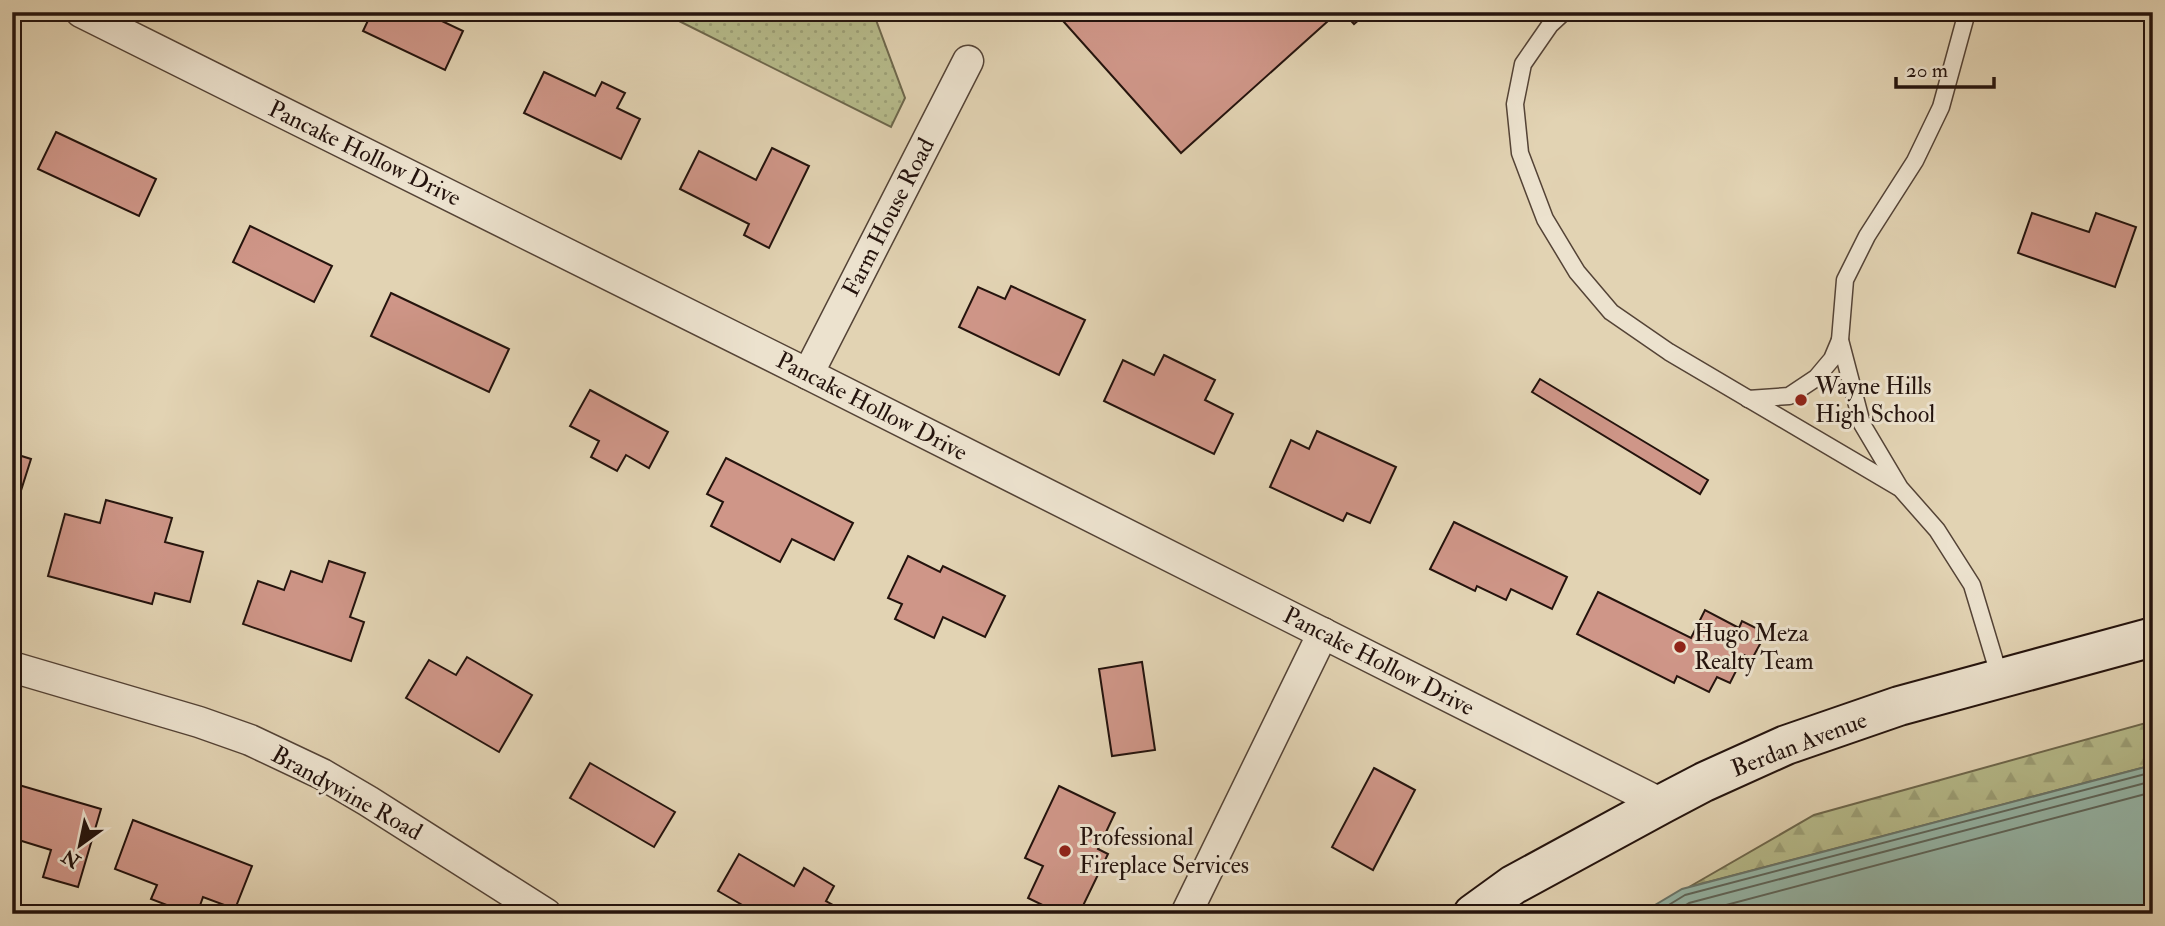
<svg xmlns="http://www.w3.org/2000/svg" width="2165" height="926" viewBox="0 0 2165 926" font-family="'IM FELL Double Pica',serif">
	<defs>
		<pattern id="forest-firs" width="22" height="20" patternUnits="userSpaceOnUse" patternTransform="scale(1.75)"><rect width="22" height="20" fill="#b6bb8b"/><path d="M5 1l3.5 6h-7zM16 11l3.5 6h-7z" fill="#9ca077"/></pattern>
		<pattern id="park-dots" width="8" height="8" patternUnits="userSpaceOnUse" patternTransform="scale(1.75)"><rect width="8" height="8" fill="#b6bb8b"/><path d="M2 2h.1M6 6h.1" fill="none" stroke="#9ca077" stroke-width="1.8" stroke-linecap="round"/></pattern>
	</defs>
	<rect width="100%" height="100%" fill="#e2d3b3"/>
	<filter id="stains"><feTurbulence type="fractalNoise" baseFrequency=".00286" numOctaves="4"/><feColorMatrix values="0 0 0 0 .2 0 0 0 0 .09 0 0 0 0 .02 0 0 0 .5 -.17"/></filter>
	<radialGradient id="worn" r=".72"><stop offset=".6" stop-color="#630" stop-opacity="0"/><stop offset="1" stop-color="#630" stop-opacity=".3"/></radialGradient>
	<!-- forest -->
	<path fill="url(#forest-firs)" stroke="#6d674c" stroke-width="2" d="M2153,721V765L1689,887L1814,815Z"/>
	<!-- park -->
	<path fill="url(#park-dots)" stroke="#6d674c" stroke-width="2" d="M661,12H873L905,98L891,127Z"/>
	<!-- water -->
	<path fill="#95b8ab" stroke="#68766c" stroke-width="2" d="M2153,765V914H1640L1682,889Z"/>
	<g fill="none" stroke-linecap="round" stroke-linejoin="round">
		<!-- shore -->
		<g stroke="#5c665c" stroke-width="2">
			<path d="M1654,914L1685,895L2153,772"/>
			<path d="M1671,914L1689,903L2153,781"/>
			<path d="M1692,914L2153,792"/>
		</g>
	</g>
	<!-- building -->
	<g fill="#cf9688" stroke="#24130d" stroke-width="2">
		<path d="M372,12H423L463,31L445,70L363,31Z"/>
		<path d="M1055,12H1338L1181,153Z"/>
		<path d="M1343,12H1368L1354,24Z"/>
		<path d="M544,72L595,96L602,82L625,93L617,108L640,119L621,159L524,113Z"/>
		<path d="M56,132L156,179L139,216L38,169Z"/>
		<path d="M772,148L809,166L769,248L744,235L749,224L680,189L699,151L756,180Z"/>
		<path d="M2032,213L2089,232L2096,213L2136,227L2115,287L2018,253Z"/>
		<path d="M250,226L332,266L314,302L233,262Z"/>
		<path d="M1011,286L1085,320L1059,375L959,327L978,287L1005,299Z"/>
		<path d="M391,293L509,349L489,392L371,336Z"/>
		<path d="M1164,355L1215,380L1205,400L1233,414L1214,454L1104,401L1123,360L1154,375Z"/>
		<path d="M1540,379L1708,480L1700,494L1532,392Z"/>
		<path d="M590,390L668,432L649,468L626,455L617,471L591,457L599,441L570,426Z"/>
		<path d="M1317,431L1396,467L1370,523L1347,513L1343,521L1270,487L1291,440L1309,449Z"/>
		<path d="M12,453L31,459L12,519Z"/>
		<path d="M726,458L853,523L834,560L792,539L780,562L711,526L723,502L707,494Z"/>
		<path d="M106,500L172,518L165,542L203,552L190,602L155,593L152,604L48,576L65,514L100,523Z"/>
		<path d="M1454,522L1567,577L1552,609L1511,589L1506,600L1477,586L1475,591L1430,569Z"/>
		<path d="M908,556L940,572L943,566L1005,596L985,637L943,617L934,638L895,619L902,604L888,598Z"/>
		<path d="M329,561L365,573L350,617L364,622L351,661L243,624L258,581L284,590L291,571L322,582Z"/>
		<path d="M1598,592L1691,638L1705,610L1739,628L1742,621L1766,633L1752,659L1744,655L1730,683L1717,677L1709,692L1677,676L1674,683L1577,634Z"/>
		<path d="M467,657L532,695L499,752L406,698L429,660L456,675Z"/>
		<path d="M1142,662L1155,750L1112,756L1099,669Z"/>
		<path d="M590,763L675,812L654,847L570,798Z"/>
		<path d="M1374,768L1415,790L1373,870L1332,847Z"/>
		<path d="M12,783L101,809L78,887L43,877L51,850L12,838Z"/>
		<path d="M1059,786L1115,813L1098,849L1108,854L1079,914H1061L1028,898L1043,866L1025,858Z"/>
		<path d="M133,820L252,866L235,909L203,897L197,914H190L151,899L157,885L115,869Z"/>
		<path d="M739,854L794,886L804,868L834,886L826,901L849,914H758L718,891Z"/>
	</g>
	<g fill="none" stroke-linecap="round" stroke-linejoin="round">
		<defs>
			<g id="service">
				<path d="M1564,12L1550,25L1523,64L1515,104L1520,153L1545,219L1577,272L1611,312L1669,352L1898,487"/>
				<path d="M1967,12L1941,107L1915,161L1867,236L1845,280L1840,340L1862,424L1900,488L1937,530L1972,585L2000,678"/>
				<path d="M1748,399L1789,396L1816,378L1832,359L1840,340"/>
			</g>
			<g id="minor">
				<path d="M81,12L808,374L1662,804"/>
				<path d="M808,374L968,61"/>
				<path d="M12,667L199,722L250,740L322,774L368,801L546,914"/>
				<path d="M1186,914L1323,633"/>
			</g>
			<path id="secondary" d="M1473,914L1513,885L1662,804L1704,782L1786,745L1899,706L2153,637"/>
		</defs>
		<!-- service casing -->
		<use href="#service" stroke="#544336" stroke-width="19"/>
		<!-- minor casing -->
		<use href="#minor" stroke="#544336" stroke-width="33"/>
		<!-- secondary casing -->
		<use href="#secondary" stroke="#24130d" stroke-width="42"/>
		<!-- service -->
		<use href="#service" stroke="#ece2ce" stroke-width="16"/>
		<!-- minor -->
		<use href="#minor" stroke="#ece2ce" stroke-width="30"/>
		<!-- secondary -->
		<use href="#secondary" stroke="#ece2ce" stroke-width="38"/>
	</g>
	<!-- markers -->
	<g fill="#8f2418" stroke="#ece2ce" stroke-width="2.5">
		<circle cx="1801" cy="400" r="7"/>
		<circle cx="1680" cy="647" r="7"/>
		<circle cx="1065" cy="851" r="7"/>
	</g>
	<g text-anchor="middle" stroke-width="6" stroke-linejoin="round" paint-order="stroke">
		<!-- street labels -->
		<g font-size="24" fill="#24130d" stroke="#ece2ce">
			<text transform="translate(365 153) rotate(26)" y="8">Pancake Hollow Drive</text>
			<text transform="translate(888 217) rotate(-63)" y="8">Farm House Road</text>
			<text transform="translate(872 406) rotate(27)" y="8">Pancake Hollow Drive</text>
			<text transform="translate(1379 661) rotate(27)" y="8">Pancake Hollow Drive</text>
			<text transform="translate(1799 744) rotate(-21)" y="8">Berdan Avenue</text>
			<text transform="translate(347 793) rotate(29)" y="8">Brandywine Road</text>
		</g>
		<!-- poi labels -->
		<g font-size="24" fill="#24130d" stroke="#ece2ce" text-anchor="start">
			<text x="1815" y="394">Wayne Hills<tspan x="1815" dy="28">High School</tspan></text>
			<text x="1694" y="641">Hugo Meza<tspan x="1694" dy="28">Realty Team</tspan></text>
			<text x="1079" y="845">Professional<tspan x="1079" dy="28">Fireplace Services</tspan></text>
		</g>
	</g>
	<!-- margin -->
	<rect width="2165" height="926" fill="none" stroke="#e2d3b3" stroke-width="42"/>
	<rect x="14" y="14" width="2137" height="898" fill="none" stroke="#24130d" stroke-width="3.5"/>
	<rect x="21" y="21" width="2123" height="884" fill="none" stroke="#24130d" stroke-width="2"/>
	<!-- north arrow -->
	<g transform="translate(80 845) rotate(213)" stroke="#ece2ce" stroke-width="5" paint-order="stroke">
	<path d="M0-5L12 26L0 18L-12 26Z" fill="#24130d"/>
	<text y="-10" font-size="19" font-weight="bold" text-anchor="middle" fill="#24130d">N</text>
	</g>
	<!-- scale -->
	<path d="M1896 77v10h98v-10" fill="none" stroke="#24130d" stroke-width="3.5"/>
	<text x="1906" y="77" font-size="21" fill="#24130d" stroke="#ece2ce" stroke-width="5" paint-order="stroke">20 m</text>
	<rect width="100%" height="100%" filter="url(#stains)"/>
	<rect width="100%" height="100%" fill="url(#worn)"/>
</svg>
